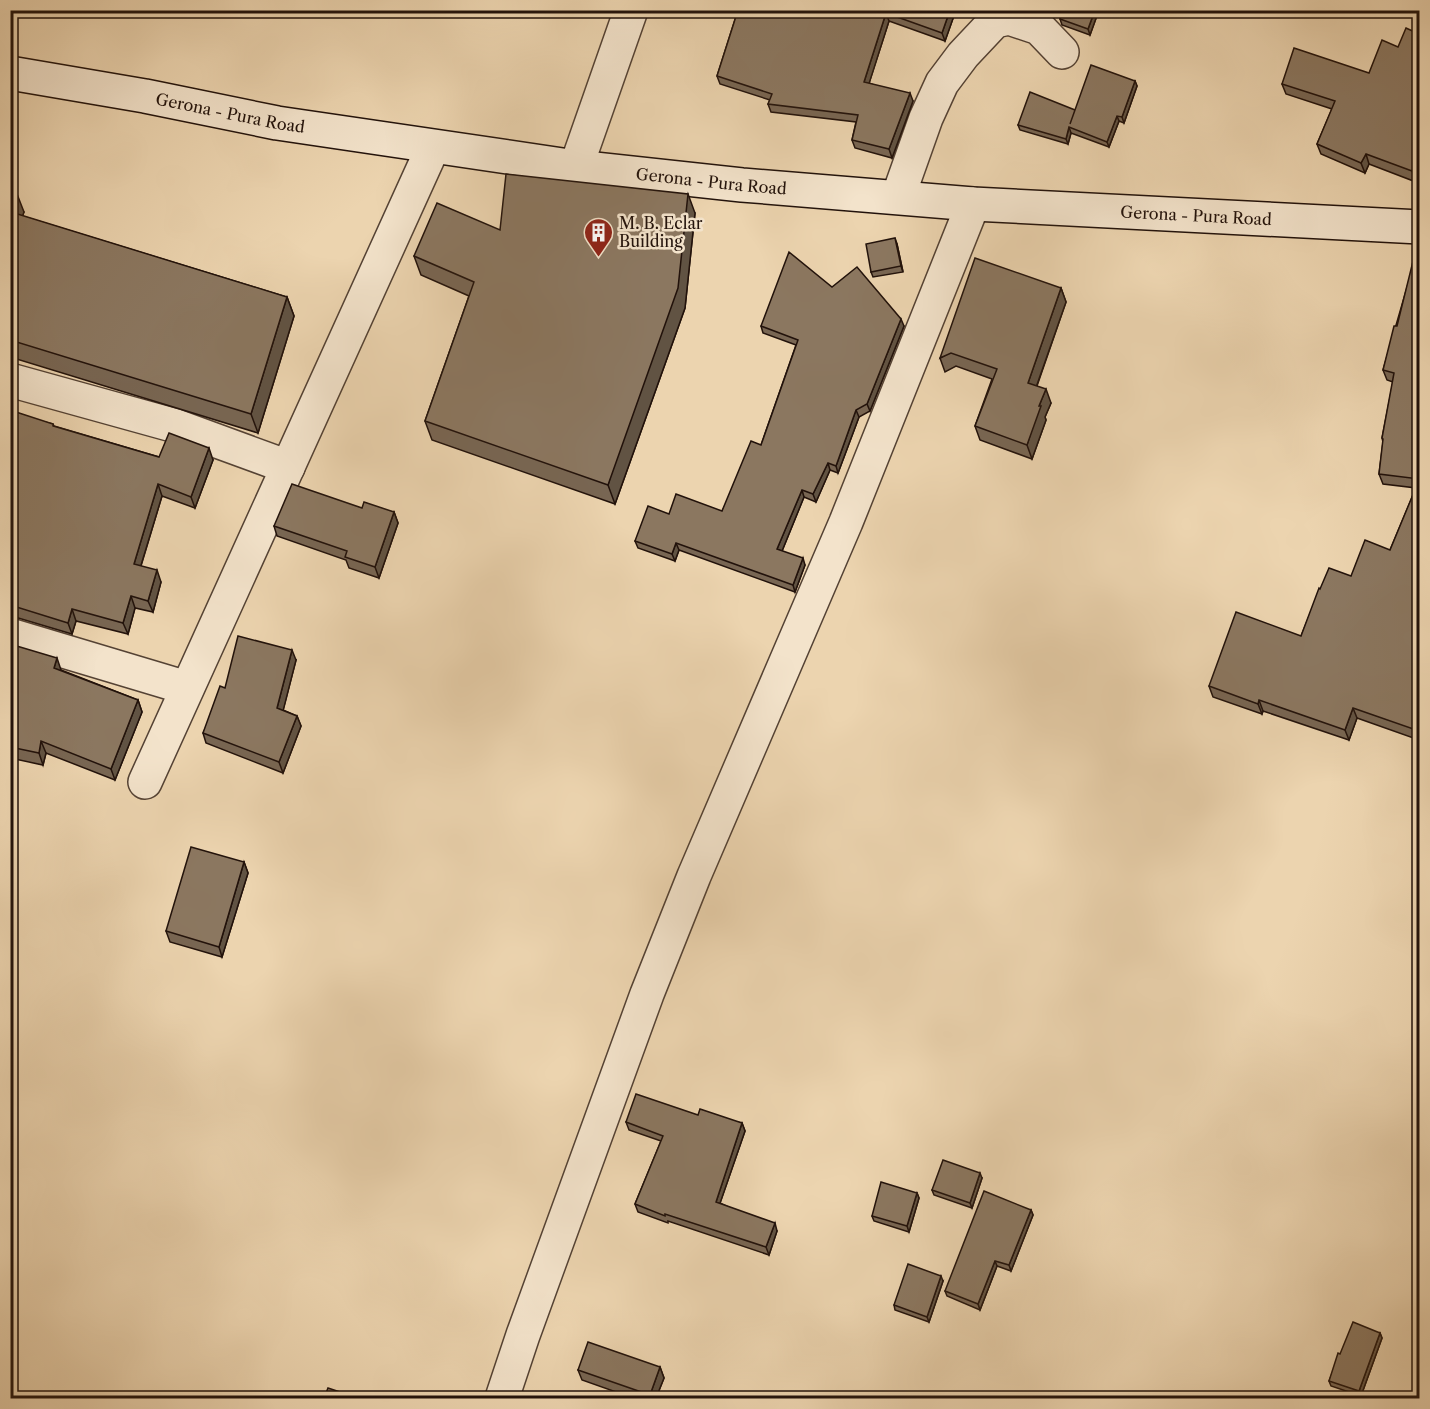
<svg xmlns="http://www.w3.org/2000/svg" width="1430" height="1409" viewBox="0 0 1430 1409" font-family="'Libre Caslon Text',serif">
	<rect width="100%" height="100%" fill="#ecd4af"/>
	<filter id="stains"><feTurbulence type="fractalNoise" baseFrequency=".00333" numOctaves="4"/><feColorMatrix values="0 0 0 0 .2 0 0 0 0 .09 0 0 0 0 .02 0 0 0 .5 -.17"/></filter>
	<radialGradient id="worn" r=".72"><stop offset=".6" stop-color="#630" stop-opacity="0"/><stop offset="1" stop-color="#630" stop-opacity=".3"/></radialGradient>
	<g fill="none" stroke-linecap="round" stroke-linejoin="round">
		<defs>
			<g id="minor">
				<path d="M576,167L631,10"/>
				<path d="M898,197L926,118L942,83L963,55L995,21L1009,18L1039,28L1062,52"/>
				<path d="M10,380L176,426L288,467"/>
				<path d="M10,635L187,688"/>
				<path d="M145,782L433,147"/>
			</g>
			<path id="tertiary" d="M502,1398L523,1335L647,994L694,876L846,522L973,204"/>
			<g id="secondary">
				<path id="s1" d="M10,73L145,96L277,123L576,167L742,185L973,204L1420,227"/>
			</g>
		</defs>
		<!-- minor casing -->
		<use href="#minor" stroke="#544234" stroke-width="36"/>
		<!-- tertiary casing -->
		<use href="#tertiary" stroke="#544234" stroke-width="36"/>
		<!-- secondary casing -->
		<use href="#secondary" stroke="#22120b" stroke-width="36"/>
		<!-- minor -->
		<use href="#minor" stroke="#f3e3cb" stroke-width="33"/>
		<!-- tertiary -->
		<use href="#tertiary" stroke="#f3e3cb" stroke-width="33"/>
		<!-- secondary -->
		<use href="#secondary" stroke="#f3e3cb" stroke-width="33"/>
	</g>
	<!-- wall -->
	<g fill="#786653" stroke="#22120b" stroke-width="1.5">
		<path d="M738,10H956L945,41L889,21L869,83L913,101L892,158L855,148L852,140L856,122L771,112L768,104L770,100L720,84L717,76Z"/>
		<path d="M1048,10H1099L1090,35L1062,25L1060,19L1061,15Z"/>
		<path d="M1398,47L1416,182L1369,164L1365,173L1321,154L1317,144L1332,109L1286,94L1282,84L1369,73Z"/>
		<path d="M1135,81L1137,86L1124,123L1119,121L1109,147L1071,133L1068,144L1020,130L1018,125L1075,110Z"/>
		<path d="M10,192L24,212L22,216L287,297L294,316L258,433L10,357Z"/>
		<path d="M695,213L685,308L615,504L432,440L425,421L469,296L421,275L414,256L500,230Z"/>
		<path d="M897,244L903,272L873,277L871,272Z"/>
		<path d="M1419,246V740L1357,718L1349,740L1263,711L1262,714L1213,697L1209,686L1301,636L1320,589L1351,576L1390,550L1416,488L1383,484L1379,474L1383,442L1382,438L1393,382L1387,380L1383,370Z"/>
		<path d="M832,287L904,326L870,411L859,417L838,473L830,470L816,502L804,497L782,551L805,565L795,592L679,550L675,561L638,548L635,541L669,514L722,511L761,445L796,345L763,333L761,326Z"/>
		<path d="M1061,288L1066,302L1037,386L1051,403L1045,417L1046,420L1032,459L980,440L975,426L992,379L956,366L945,372L940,358Z"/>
		<path d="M10,414L53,424L54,426L159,457L213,460L195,508L162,496L141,566L161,582L153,612L135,608L128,634L76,621L72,634L15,617H10Z"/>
		<path d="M362,508L394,512L398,523L379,578L349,568L346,560L277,536L274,526Z"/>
		<path d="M10,644L61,670L138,700L142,712L115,780L46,753L43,765L10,758Z"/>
		<path d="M296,660L283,710L297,716L301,726L283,773L206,743L203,733L225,688Z"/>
		<path d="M244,862L248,873L222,957L170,942L166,931Z"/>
		<path d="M698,1115L742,1123L745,1131L720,1203L777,1231L769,1255L668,1221V1223L638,1212L635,1204L661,1141L629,1130L626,1122Z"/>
		<path d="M982,1178L972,1208L934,1195L932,1190Z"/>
		<path d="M917,1193L919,1198L909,1232L874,1221L872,1216Z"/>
		<path d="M1031,1210L1033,1215L1011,1271L997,1266L980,1310L947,1296L945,1291Z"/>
		<path d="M943,1281L929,1322L895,1310L894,1305Z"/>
		<path d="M1380,1333L1382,1338L1361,1396L1331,1386L1329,1381L1340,1354Z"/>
		<path d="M660,1367L664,1378L656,1398H633L582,1380L578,1370Z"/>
	</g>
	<!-- shaded-wall -->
	<g fill="#615343" stroke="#22120b" stroke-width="1.5">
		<path d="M950,10H956L945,41L942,33Z"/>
		<path d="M1095,10H1099L1090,35L1088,29Z"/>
		<path d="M886,13L889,21L867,90L864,82Z"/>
		<path d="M1135,81L1137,86L1124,123L1122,117Z"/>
		<path d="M910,93L913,101L892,158L889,149Z"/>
		<path d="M1117,116L1119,121L1109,147L1107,142Z"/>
		<path d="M1069,127L1071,133L1068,144L1066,139Z"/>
		<path d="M1419,152V172L1416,182L1412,171Z"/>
		<path d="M1366,154L1369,164L1365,173L1361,163Z"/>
		<path d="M17,194L24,212L17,231L11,212Z"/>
		<path d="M688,194L695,213L685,308L615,504L608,485Z"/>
		<path d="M895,238L897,244L903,272L901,266Z"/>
		<path d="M1061,288L1066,302L1033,396L1028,383Z"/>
		<path d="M287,297L294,316L258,433L251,414Z"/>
		<path d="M901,319L904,326L870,411L867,404Z"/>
		<path d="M1046,389L1051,403L1045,417L1046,420L1032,459L1027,445L1039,406Z"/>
		<path d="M856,410L859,417L838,473L836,466Z"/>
		<path d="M209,448L213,460L195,508L191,497Z"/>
		<path d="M828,463L830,470L816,502L813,494Z"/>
		<path d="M158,484L162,496L138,575L134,564Z"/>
		<path d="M802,490L804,497L780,556L777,549Z"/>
		<path d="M394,512L398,523L379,578L375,567Z"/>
		<path d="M676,543L679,550L675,561L672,554Z"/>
		<path d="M803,558L805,565L795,592L793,585Z"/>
		<path d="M157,570L161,582L153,612L148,601Z"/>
		<path d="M131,596L135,608L128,634L123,623Z"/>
		<path d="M72,609L76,621L72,634L68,623Z"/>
		<path d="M292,650L296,660L281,719L277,708Z"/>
		<path d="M57,658L61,670L58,679L54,668Z"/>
		<path d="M138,700L142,712L115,780L111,769Z"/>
		<path d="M1259,700L1263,711L1262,714L1258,704Z"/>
		<path d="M1353,708L1357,718L1349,740L1345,730Z"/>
		<path d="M297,716L301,726L283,773L279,762Z"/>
		<path d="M41,741L46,753L43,765L39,753Z"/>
		<path d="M244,862L248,873L222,957L219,947Z"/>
		<path d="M742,1123L745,1131L718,1209L716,1202Z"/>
		<path d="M980,1173L982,1178L972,1208L970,1203Z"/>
		<path d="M917,1193L919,1198L909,1232L907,1226Z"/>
		<path d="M1031,1210L1033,1215L1011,1271L1009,1265Z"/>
		<path d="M775,1223L777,1231L769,1255L766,1247Z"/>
		<path d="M995,1261L997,1266L980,1310L978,1304Z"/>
		<path d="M941,1276L943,1281L929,1322L927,1317Z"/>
		<path d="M1380,1333L1382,1338L1361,1396L1359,1391Z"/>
		<path d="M660,1367L664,1378L656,1398H651L650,1395Z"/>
	</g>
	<!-- building -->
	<g fill="#8b7760" stroke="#22120b" stroke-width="1.5">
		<path d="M738,10H950L942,33L886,13L864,82L910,93L889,149L852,140L858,115L768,104L772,94L717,76Z"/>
		<path d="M1062,10H1095L1088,29L1060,19Z"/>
		<path d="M1406,28L1419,34V153L1412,171L1366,154L1361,163L1317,144L1335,101L1282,84L1294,48L1369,73L1382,40L1398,47Z"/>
		<path d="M1091,65L1135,81L1122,117L1117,116L1107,142L1069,127L1066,139L1018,125L1030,92L1075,110L1070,124Z"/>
		<path d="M506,174L688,194L678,288L608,485L425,421L474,282L414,256L437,203L500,230Z"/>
		<path d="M10,192L17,194L11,212L287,297L251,414L10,340Z"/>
		<path d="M895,238L901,266L871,272L866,244Z"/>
		<path d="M1417,245L1419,246V479L1379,474L1383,439L1382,438L1394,373L1383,370L1394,326H1397Z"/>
		<path d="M789,252L832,287L857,267L901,319L867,404L856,410L836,466L828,463L813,494L802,490L777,549L803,558L793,585L676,543L672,554L635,541L648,506L669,514L676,494L722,511L751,441L761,445L798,340L761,326Z"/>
		<path d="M975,258L1061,288L1028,383L1046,389L1039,406H1041L1027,445L975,426L997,369L951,353L940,358Z"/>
		<path d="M16,412L53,424V426L159,457L169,433L209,448L191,497L158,484L134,564L157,570L148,601L131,596L123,623L72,609L68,623L10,605V414L15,415Z"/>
		<path d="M1419,480V731L1353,708L1345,730L1259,700L1258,704L1209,686L1236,612L1301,636L1319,588L1320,589L1329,568L1351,576L1365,540L1390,550Z"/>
		<path d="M292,484L362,508L364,502L394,512L375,567L345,557L347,551L274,526Z"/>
		<path d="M238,636L292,650L277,708L297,716L279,762L203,733L220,686L225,688Z"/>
		<path d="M10,644L57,658L54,668L138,700L111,769L41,741L39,753L10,747Z"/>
		<path d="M191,847L244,862L219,947L166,931Z"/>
		<path d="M636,1094L698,1115L700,1109L742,1123L716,1202L775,1223L766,1247L665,1214V1216L635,1204L663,1136L626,1122Z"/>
		<path d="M943,1160L980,1173L970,1203L932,1190Z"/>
		<path d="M881,1182L917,1193L907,1226L872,1216Z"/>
		<path d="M984,1191L1031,1210L1009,1265L995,1261L978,1304L945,1291Z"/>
		<path d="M908,1264L941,1276L927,1317L894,1305Z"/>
		<path d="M1353,1322L1380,1333L1359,1391L1329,1381L1338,1353L1340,1354Z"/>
		<path d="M588,1342L660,1367L650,1395L578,1370Z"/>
		<path d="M328,1388L358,1398H324Z"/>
	</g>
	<!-- icons -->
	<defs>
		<symbol id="building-pin" viewBox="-11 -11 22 30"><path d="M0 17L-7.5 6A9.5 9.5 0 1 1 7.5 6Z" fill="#8f2418" stroke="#f3e3cb"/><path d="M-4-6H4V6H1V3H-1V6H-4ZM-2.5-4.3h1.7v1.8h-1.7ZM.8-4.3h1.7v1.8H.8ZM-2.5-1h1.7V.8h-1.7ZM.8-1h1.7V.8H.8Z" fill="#fff"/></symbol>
	</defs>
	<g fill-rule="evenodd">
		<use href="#building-pin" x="582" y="216" width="33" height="45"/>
	</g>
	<g text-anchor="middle" stroke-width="5" stroke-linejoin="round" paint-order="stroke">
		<!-- street labels -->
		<g font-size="16" fill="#22120b" stroke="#f3e3cb">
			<text dy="6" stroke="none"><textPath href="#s1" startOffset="224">Gerona - Pura Road</textPath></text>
			<text dy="6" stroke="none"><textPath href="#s1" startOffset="710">Gerona - Pura Road</textPath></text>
			<text dy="6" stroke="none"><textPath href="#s1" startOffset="1196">Gerona - Pura Road</textPath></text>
		</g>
		<!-- poi labels -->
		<g font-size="16" fill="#22120b" stroke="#f3e3cb" text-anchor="start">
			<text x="619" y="229">M. B. Eclar<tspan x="619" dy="18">Building</tspan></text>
		</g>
	</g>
	<!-- margin -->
	<rect width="1430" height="1409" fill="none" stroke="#ecd4af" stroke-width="36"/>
	<rect x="12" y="12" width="1406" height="1385" fill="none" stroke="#22120b" stroke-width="3"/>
	<rect x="18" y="18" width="1394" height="1373" fill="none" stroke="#22120b" stroke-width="1.5"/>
	<rect width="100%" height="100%" filter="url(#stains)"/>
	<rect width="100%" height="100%" fill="url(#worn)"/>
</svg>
